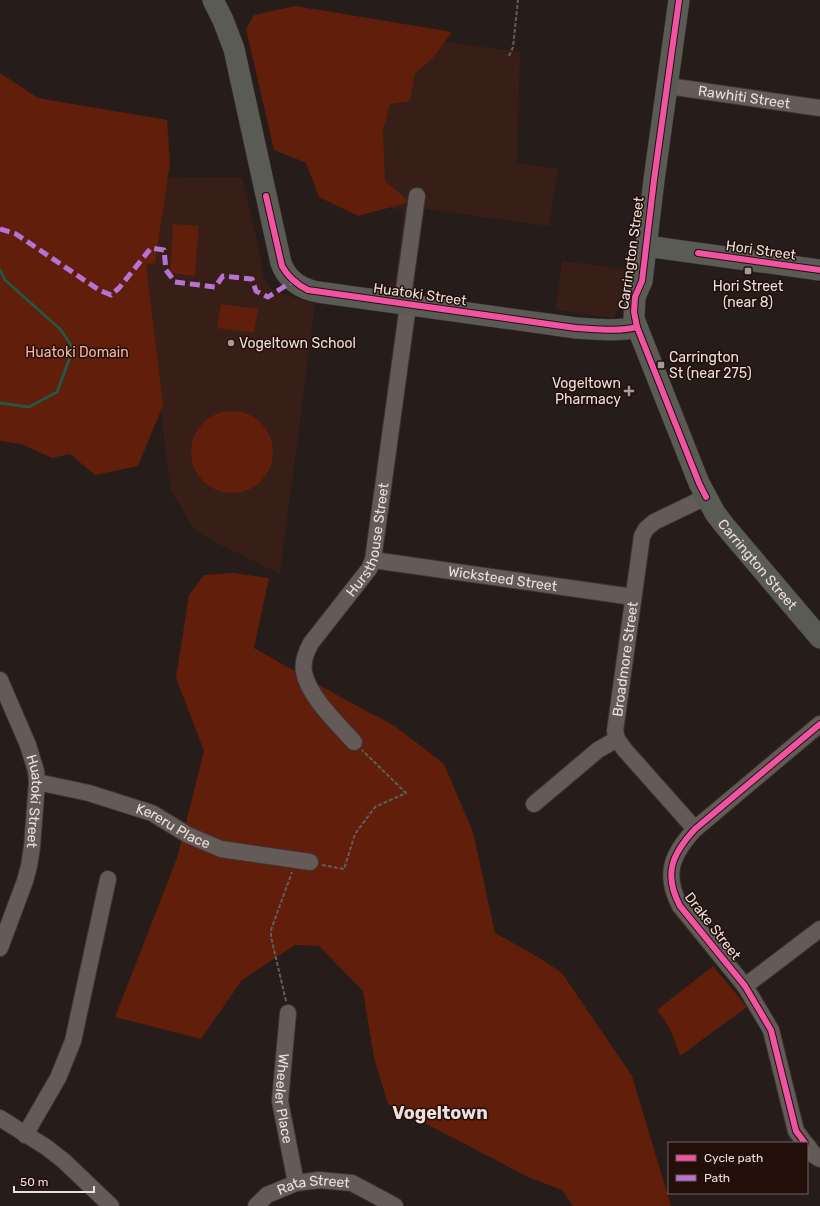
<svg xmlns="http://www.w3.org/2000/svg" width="820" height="1206" viewBox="0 0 820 1206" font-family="Rubik,sans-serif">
	<rect width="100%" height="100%" fill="#261c19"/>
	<!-- built -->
	<g fill="#371f18">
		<path d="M380,33L520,52L517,163L558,169L549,226L425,209L413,282L418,289L387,286L395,280L404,210L364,204Z"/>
		<path d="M242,177L259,250L264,279L274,291L315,304L280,574L217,543L196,531L171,492L157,382L145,270L139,178Z"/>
		<path d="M562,261L626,269L620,306L613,318L556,310Z"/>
	</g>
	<!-- green -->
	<g fill="#601e0b">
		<path d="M295,6L452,32L432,59L415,73L410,101L390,104L383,130L385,181L410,202L358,216L319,197L306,163L274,150L246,29L254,15Z"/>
		<path d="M0,73L38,98L167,120L170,163L155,263L146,265L163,405L138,466L95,475L70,454L52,458L21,444L0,441Z"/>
		<path d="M173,224L199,226L195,276L170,273Z"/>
		<path d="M221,304L258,309L254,333L217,328Z"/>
		<circle cx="232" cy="452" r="41"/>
		<path d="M233,573L269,578L254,648L344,699L395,726L444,764L473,832L495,933L538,957L562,973L632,1076L671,1206H573L562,1190L528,1177L388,1104L374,1058L363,991L319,946L295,945L242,980L201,1039L115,1017L177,858L204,751L176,678L189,595L204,575Z"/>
		<path d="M713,966L747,1007L680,1056C674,1038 670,1025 657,1010Z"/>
	</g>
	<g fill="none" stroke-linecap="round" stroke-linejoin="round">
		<!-- stream -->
		<path stroke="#255743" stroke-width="3" d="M0,270L5,280L60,329L73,348L66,368L57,392L29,407L0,403"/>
		<defs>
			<g id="minor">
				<path id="s1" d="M668,86L820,108"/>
				<path d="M402,304L417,196"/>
				<path id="s2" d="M373,560L633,597"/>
				<path id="s3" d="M0,680L28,745L36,771L37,782L32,847L29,866L25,881L0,948"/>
				<path id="s4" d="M354,742C339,725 308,696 304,672C302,662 306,652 311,643L369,569L373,560L408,305"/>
				<path id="s5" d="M37,782L89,793L152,813L188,835L221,849L310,862"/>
				<path d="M534,804L598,750L617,739"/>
				<path id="s6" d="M695,829L624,749L617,739L615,731L642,536L646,529L654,522L706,497"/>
				<path d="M745,986L820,929"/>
				<path id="s7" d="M288,1013L280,1101L296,1183"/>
				<path d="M0,1118L46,1147L64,1161L111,1206"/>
				<path d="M25,1135L58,1078L73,1041L108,879"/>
				<path d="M805,1143L796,1131L771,1030L745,986L680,906C663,874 672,854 695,829L820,724"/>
				<path d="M807,1145L815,1156L820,1159"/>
				<path id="s8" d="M256,1206L267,1195L296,1183L319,1180L352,1183L395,1206"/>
			</g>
			<g id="major">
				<path d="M213,0L223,20L234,49L281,263C287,280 301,289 318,292L576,328C596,329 617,332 637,327"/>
				<path id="s9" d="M679,0L654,180L642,281L635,297L634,319L699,483L715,513L725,526L820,638"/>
				<path d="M646,246L820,270"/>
			</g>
		</defs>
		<!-- minor casing -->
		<use href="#minor" stroke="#3e3635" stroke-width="18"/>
		<!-- major casing -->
		<use href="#major" stroke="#3e3635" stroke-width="22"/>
		<!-- path -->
		<g stroke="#645d5a" stroke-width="2" stroke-dasharray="4 2" stroke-linecap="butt">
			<path d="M509,56L513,47L518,0"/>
			<path d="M322,865L344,869L355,834L375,807L406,793L362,750"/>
			<path d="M286,1001L271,937V930L292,872"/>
		</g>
		<!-- minor -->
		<use href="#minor" stroke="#645b59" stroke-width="16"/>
		<!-- major -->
		<use href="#major" stroke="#5a5b55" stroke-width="21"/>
		<!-- quiet -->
		<path stroke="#b673d3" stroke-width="5" stroke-dasharray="10 5" stroke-linecap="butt" d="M0,229L16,234L99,290L111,295L119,288L151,248L164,250L166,270L175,282L215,287L223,276L252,279L256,291L268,297L293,281"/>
		<defs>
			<g id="cycleway">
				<path d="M679,0L654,180L642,281L635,297L634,312L637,327L699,483L706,497"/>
				<path d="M266,196L282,266C288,277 296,284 308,290L576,328C596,329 617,332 637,327"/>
				<path d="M698,253L820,270"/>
				<path d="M805,1143L796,1131L771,1030L745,986L680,906C663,874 672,854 695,829L820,724"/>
			</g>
		</defs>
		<!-- cycleway casing -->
		<use href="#cycleway" stroke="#220f0a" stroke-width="8"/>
		<!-- cycleway -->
		<use href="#cycleway" stroke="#f153a3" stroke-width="6"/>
	</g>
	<!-- markers -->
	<g fill="#a79b97" stroke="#220f0a" stroke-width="1.5">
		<rect x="744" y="267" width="8" height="8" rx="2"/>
		<circle cx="231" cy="343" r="4"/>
		<rect x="657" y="361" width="8" height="8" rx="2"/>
		<path d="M627 385h4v4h4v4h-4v4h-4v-4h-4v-4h4z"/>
	</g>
	<g text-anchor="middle" stroke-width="3" stroke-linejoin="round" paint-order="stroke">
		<!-- street labels -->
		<g font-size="14" fill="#eddfdb" stroke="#220f0a">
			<text dy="5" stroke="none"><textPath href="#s1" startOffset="77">Rawhiti Street</textPath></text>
			<text transform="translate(761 250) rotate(8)" y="5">Hori Street</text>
			<text transform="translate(631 253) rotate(-82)" y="5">Carrington Street</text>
			<text transform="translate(420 294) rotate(8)" y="5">Huatoki Street</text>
			<text dy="5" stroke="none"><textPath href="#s4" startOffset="239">Hursthouse Street</textPath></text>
			<text dy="5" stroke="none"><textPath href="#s9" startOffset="600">Carrington Street</textPath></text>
			<text dy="5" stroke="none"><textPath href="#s2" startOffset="131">Wicksteed Street</textPath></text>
			<text dy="5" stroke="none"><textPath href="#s6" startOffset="200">Broadmore Street</textPath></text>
			<text dy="5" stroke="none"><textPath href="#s3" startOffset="128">Huatoki Street</textPath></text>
			<text dy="5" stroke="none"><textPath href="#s5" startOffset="144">Kereru Place</textPath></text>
			<text transform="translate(713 926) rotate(52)" y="5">Drake Street</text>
			<text dy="5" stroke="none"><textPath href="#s7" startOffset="86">Wheeler Place</textPath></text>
			<text dy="5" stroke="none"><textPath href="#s8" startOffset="64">Rata Street</textPath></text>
		</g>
		<!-- poi labels -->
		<g font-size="14" fill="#eddfdb" stroke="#220f0a" text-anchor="start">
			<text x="748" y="291" text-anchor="middle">Hori Street<tspan x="748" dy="16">(near 8)</tspan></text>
			<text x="239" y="348">Vogeltown School</text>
			<text x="669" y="362">Carrington<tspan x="669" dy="16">St (near 275)</tspan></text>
			<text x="621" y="388" text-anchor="end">Vogeltown<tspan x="621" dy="16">Pharmacy</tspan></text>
		</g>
		<!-- park labels -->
		<g font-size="14" fill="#fdb5a2" stroke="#220f0a">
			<text x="77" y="357">Huatoki Domain</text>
		</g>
		<!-- district labels -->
		<g font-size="18" font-weight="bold" fill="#eddfdb" stroke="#220f0a">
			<text x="440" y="1119">Vogeltown</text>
		</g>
	</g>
	<!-- legend -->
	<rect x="668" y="1142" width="140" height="52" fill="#220f0a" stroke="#73625e"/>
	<rect x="676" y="1155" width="20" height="6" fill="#f153a3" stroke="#73625e"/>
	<text x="704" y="1162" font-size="12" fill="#eddfdb">Cycle path</text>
	<rect x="676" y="1175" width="20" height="6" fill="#b673d3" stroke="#73625e"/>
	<text x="704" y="1182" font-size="12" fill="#eddfdb">Path</text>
	<!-- scale -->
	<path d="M14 1186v6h80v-6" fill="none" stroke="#eddfdb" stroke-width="2"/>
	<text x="20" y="1186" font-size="12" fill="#eddfdb" stroke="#220f0a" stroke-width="3" paint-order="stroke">50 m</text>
</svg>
